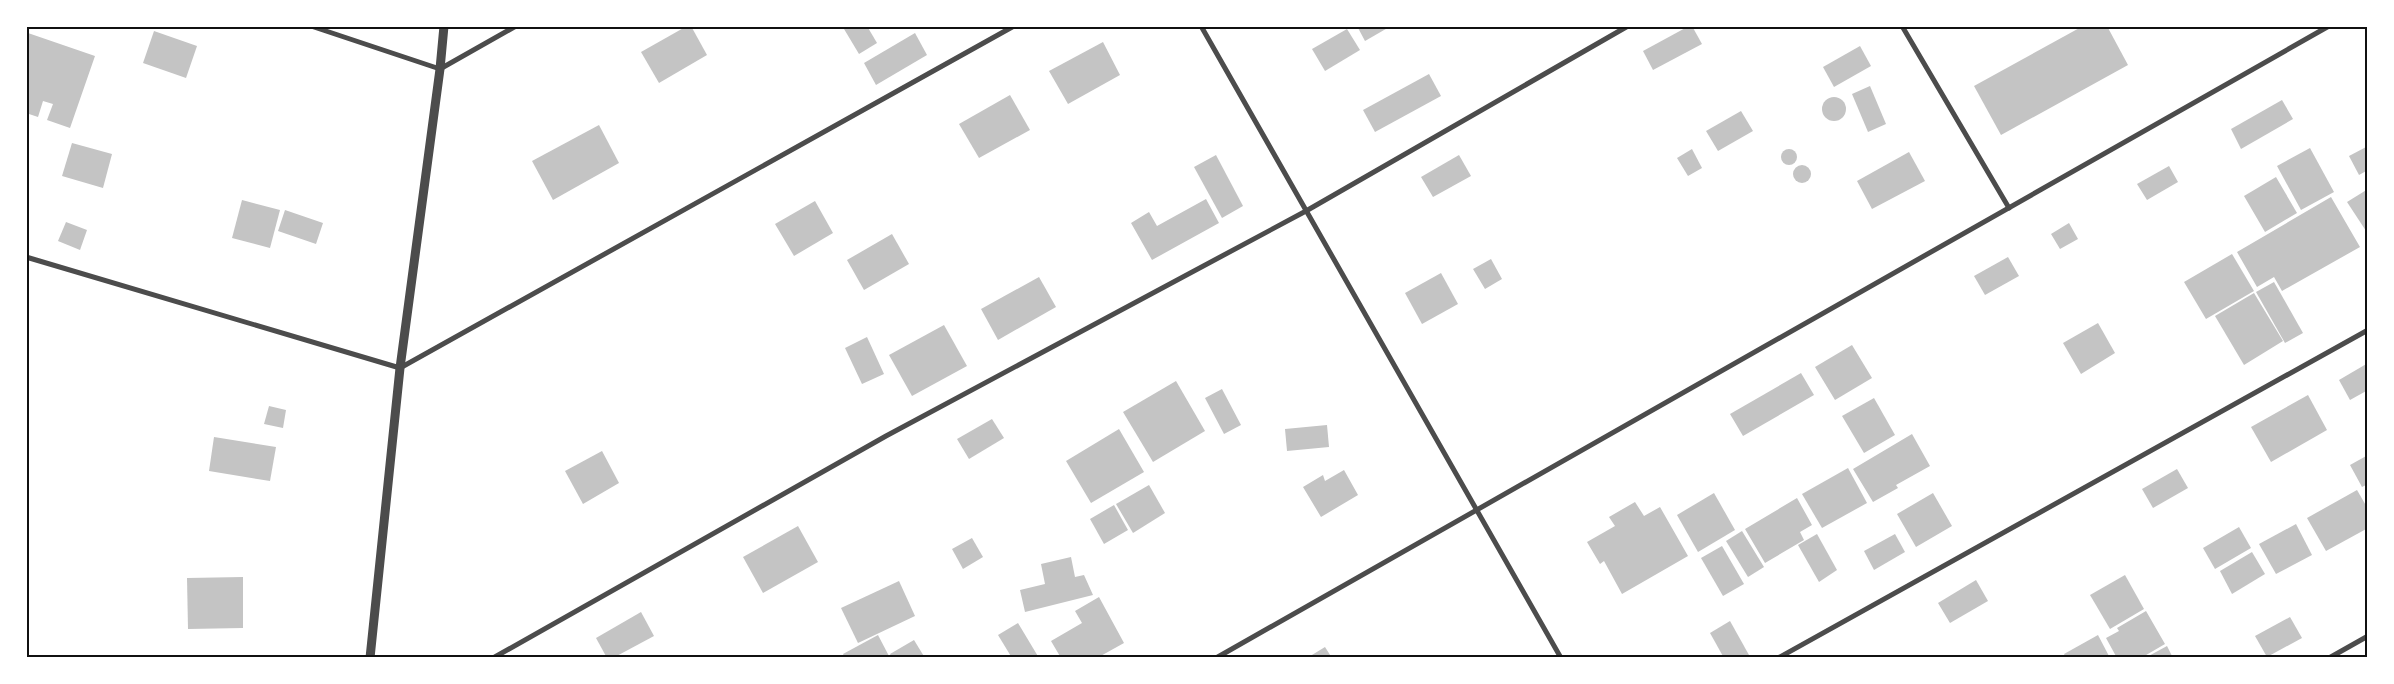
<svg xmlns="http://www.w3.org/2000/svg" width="2394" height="684" viewBox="0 0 2394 684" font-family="Commissioner,sans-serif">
	<rect width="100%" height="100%" fill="#fff"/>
	<!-- building -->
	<g fill="#c4c4c4">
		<path d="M687,26H691L707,55L659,83L641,52Z"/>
		<path d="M849,26H867L877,43L859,54L844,29Z"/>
		<path d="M1357,26H1391L1365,41Z"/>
		<path d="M1689,26H1692L1702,44L1653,70L1643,51Z"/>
		<path d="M2083,26H2107L2128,65L2001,135L1974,86Z"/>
		<path d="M1347,29L1360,50L1325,71L1312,49Z"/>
		<path d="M154,31L197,46L186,78L143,63Z"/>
		<path d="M28,33L95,56L70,128L47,120L53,104L43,101L38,117L26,113V38Z"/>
		<path d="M915,33L927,55L876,85L864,63Z"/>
		<path d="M1103,42L1120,75L1068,104L1049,71Z"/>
		<path d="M1860,46L1871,66L1834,87L1823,67Z"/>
		<path d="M1429,74L1441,96L1375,132L1363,110Z"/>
		<path d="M1870,86L1886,124L1868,132L1852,94Z"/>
		<path d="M1010,95L1030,130L979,158L959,124Z"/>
		<circle cx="1834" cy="109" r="12"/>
		<path d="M2282,100L2293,119L2241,149L2231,129Z"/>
		<path d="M1741,111L1753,131L1718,151L1706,131Z"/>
		<path d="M599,125L619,163L553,200L532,161Z"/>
		<path d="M72,143L112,154L103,188L62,176Z"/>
		<path d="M2368,146V170L2359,175L2349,156Z"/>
		<path d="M2310,148L2334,192L2301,210L2277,166Z"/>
		<circle cx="1789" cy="157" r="8"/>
		<path d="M1692,149L1702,168L1688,176L1677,158Z"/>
		<path d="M1909,152L1925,181L1872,209L1857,181Z"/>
		<path d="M1216,155L1243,206L1222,218L1194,167Z"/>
		<path d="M1459,155L1471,176L1433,197L1421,177Z"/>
		<circle cx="1802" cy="174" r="9"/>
		<path d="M2169,166L2178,182L2147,200L2137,184Z"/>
		<path d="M2276,177L2297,213L2265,232L2244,196Z"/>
		<path d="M2368,189V234L2347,202Z"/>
		<path d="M2331,197L2360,247L2282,291L2274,277L2257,287L2237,252Z"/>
		<path d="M1206,199L1219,223L1152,260L1131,223L1149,212L1157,226Z"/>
		<path d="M242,200L280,210L270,248L232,238Z"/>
		<path d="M815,201L833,233L794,256L775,224Z"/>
		<path d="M285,210L323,223L316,244L278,231Z"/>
		<path d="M66,222L87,230L80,250L58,241Z"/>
		<path d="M2069,223L2078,239L2060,249L2051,234Z"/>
		<path d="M892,234L909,264L864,290L847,260Z"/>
		<path d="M2232,254L2254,291L2206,319L2184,282Z"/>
		<path d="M2008,257L2019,276L1985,295L1974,276Z"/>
		<path d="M1491,259L1502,279L1485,289L1473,269Z"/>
		<path d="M1441,273L1458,304L1422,324L1405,293Z"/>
		<path d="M1039,277L1056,307L998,340L981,309Z"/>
		<path d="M2274,282L2303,333L2285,343L2256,292Z"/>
		<path d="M2254,293L2283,341L2244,365L2215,316Z"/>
		<path d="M2098,323L2115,353L2081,374L2063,343Z"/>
		<path d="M944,325L967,366L912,396L889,355Z"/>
		<path d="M867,337L884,374L862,384L845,348Z"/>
		<path d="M1852,345L1872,378L1835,400L1815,367Z"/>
		<path d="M2368,363V390L2350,400L2339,380Z"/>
		<path d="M1801,373L1814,395L1743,436L1730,414Z"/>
		<path d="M1176,381L1205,431L1153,462L1123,412Z"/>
		<path d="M1222,389L1241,425L1224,434L1205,398Z"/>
		<path d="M2308,395L2327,430L2271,462L2251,427Z"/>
		<path d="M1874,398L1895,435L1864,453L1842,416Z"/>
		<path d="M269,406L286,410L283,428L264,424Z"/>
		<path d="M992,419L1004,438L969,459L957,439Z"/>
		<path d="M1327,425L1329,447L1287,451L1285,429Z"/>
		<path d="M1119,429L1144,472L1091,503L1066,461Z"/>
		<path d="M1912,434L1930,466L1896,485L1898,488L1873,502L1853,469Z"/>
		<path d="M214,437L276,447L270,481L209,471Z"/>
		<path d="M602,451L619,483L583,504L565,471Z"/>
		<path d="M2368,455V484L2362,487L2350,465Z"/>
		<path d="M1848,468L1867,503L1822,528L1802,494Z"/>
		<path d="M2177,469L2188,488L2153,508L2142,489Z"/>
		<path d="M1344,470L1358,495L1321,517L1303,487L1323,475L1325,481Z"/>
		<path d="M1149,485L1165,513L1133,533L1116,504Z"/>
		<path d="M2357,490L2368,509V528L2326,551L2307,518Z"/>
		<path d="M1714,493L1735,530L1698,552L1677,515Z"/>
		<path d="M1933,493L1952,526L1916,547L1897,514Z"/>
		<path d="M1797,498L1812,525L1800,532L1804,540L1765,563L1745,529Z"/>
		<path d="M1635,502L1644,516L1660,507L1688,556L1622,594L1604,561L1600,564L1587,542L1615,526L1609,517Z"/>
		<path d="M1114,505L1128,530L1104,544L1090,519Z"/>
		<path d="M2296,524L2312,555L2276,574L2259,544Z"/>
		<path d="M798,526L818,562L763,593L743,557Z"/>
		<path d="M2239,527L2251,548L2215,569L2203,548Z"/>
		<path d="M1742,531L1764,567L1748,577L1726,541Z"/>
		<path d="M1817,534L1837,570L1819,582L1798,545Z"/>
		<path d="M1895,534L1905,552L1874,570L1864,551Z"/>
		<path d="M972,538L983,557L963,569L952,549Z"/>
		<path d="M1722,546L1744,584L1723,596L1701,558Z"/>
		<path d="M2252,552L2265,574L2232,594L2220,571Z"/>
		<path d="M1071,557L1075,577L1084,575L1093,595L1025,612L1020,590L1045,584L1041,564Z"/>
		<path d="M2125,575L2144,609L2110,629L2090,595Z"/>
		<path d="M243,577V628L188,629L187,578Z"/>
		<path d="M1976,580L1988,601L1950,623L1938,603Z"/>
		<path d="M899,581L915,616L858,643L841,608Z"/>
		<path d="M1099,597L1124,643L1097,658H1061L1051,641L1082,623L1075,611Z"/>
		<path d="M2146,611L2165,644L2141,658H2117L2106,638L2119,631L2117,628Z"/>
		<path d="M641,612L654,636L613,658H607L596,638Z"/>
		<path d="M2290,617L2302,638L2267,657L2255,636Z"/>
		<path d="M1730,621L1749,655L1745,658H1724L1710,633Z"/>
		<path d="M1018,623L1039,658H1012L998,635Z"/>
		<path d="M878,635L890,658H845L843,654Z"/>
		<path d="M2098,635L2110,658H2066L2064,654Z"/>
		<path d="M914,640L925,658H892L890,654Z"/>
		<path d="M2167,646L2173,658H2145Z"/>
		<path d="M1325,647L1332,658H1307Z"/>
	</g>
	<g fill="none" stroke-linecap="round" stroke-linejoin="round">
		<!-- minor -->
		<g stroke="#4c4c4c" stroke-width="5">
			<path d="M311,26L440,69L516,26"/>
			<path d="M1201,26L1561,658"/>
			<path d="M1902,26L2009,208"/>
			<path d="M26,257L400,368L1014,26"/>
			<path d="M493,658L886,436L1306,211L1628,26"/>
			<path d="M1216,658L2329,26"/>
			<path d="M1778,658L2368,330"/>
			<path d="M2329,658L2368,636"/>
		</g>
		<!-- tertiary -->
		<path stroke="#4c4c4c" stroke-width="9" d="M370,658L400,368L440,69L444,26"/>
	</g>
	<!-- border -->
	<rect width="2394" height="684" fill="none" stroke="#ffffff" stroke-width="55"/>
	<rect x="28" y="28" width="2338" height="628" fill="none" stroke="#111" stroke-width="2"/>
</svg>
